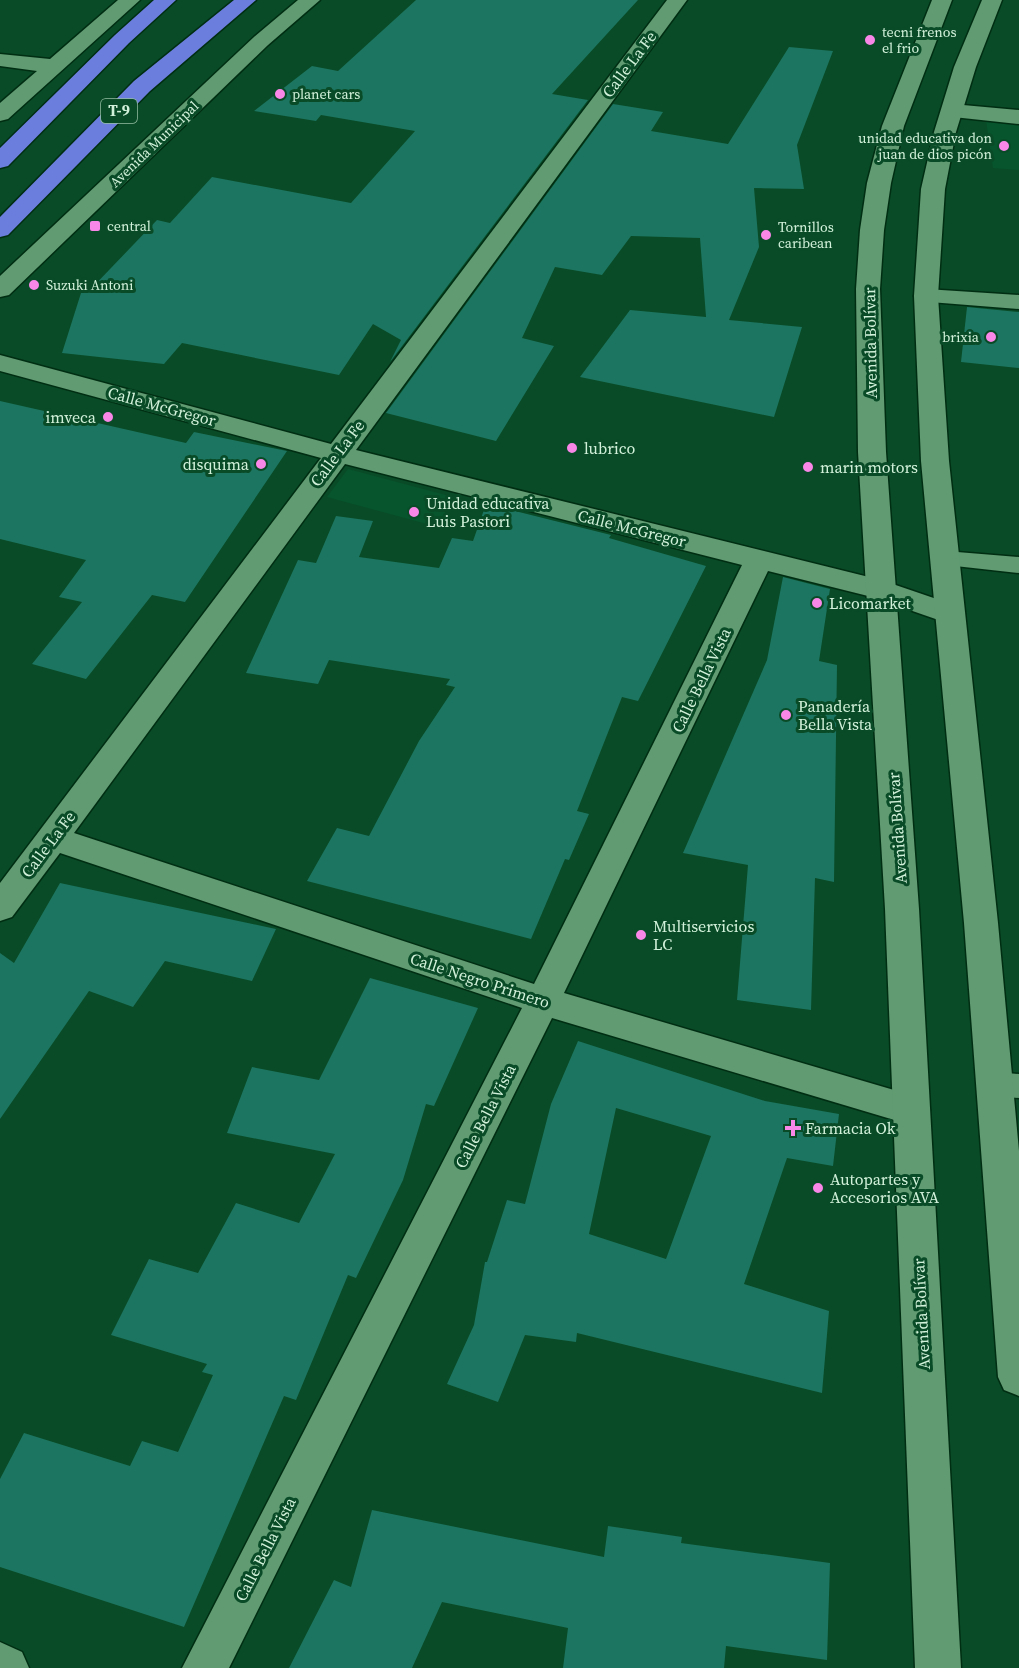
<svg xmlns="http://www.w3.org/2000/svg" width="1019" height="1668" viewBox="0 0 1019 1668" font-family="'Source Serif 4',serif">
	<rect width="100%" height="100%" fill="#094b27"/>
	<!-- built -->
	<g fill="#06552d">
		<path d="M986,120L1019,123V170L993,168Z"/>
		<path d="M348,469L453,497L438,527L327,497Z"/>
	</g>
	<!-- building -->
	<g fill="#1c7560" fill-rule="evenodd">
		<path d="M416,0H638L552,94L588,100L390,362L401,340L373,324L339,375L182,343L164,364L62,353L81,293H87L157,220L170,223L212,177L351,203L415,131L321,115L316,121L254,111L312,66L338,71Z"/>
		<path d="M789,47L833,51L797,145L804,189L754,188L759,247L729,320L802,327L774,417L580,377L630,310L706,317L700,238L631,236L602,275L555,267L522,338L554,346L496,441L386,413L613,104L663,112L651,131L728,144Z"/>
		<path d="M967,307L1019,312V368L961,362Z"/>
		<path d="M0,401L186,443L194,432L287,451L185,602L152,595L86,679L32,664L82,602L59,597L86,560L0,539Z"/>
		<path d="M485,507L515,511L611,535L609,538L706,566L638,701L622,697L577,811L589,814L569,860L565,859L531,939L307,881L337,828L369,836L419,741L455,687L446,685L450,679L329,660L318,684L246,673L298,560L316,563L336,516L373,521L359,557L439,568L452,538L473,541Z"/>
		<path d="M783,577L830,589L819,661L837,665L834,882L815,878L811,1010L737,1000L748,865L683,853L767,660Z"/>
		<path d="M60,883L276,929L252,981L165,961L133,1007L89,991L0,1119V953L14,963Z"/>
		<path d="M370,978L478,1008L434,1106L426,1104L403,1180L356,1278L348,1275L296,1400L284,1396L184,1627L0,1567V1479L24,1433L130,1466L142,1441L178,1452L213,1375L202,1372L207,1364L111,1335L149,1259L198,1273L236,1203L299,1223L335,1154L227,1133L252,1067L319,1080Z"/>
		<path d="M578,1041L765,1101L839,1114L833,1166L787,1158L744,1284L829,1311L822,1393L577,1333L576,1342L525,1335L498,1402L447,1384L474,1325L485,1262H487L507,1200L525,1204L551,1104ZM616,1108L711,1136L666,1259L589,1234Z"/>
		<path d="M372,1510L604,1557L608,1526L682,1537L681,1543L830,1563L827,1660L726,1646L724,1668H563L568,1628L442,1602L412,1668H289L334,1580L351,1587Z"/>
	</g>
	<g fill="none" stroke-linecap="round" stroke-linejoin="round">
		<defs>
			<g id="lane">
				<path d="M945,551L1019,557V573L937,564L933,559L937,554Z"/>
				<path d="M995,1072L1019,1074V1098L995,1096L984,1093L980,1084L984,1075Z"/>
			</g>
			<g id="street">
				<path d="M118,0H140L8,119L0,121V103L37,71L0,66V54L50,59Z"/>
				<path d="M298,0H320L268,45L9,295L0,297V276L254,37Z"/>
				<path d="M667,0H687L356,450L881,580L960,607L965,614L960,621L950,624L872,597L768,571L564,993L911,1095L924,1099L930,1110L924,1121L911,1125L552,1018L229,1668H182L522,1008L60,853L12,917L0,921V883L321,458L0,371V355L331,444ZM345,464L742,565L534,984L74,833Z"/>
				<path d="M952,104L1019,110V124L944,116L941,111L944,106Z"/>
				<path d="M926,289L1019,295V309L917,301L914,296L917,291Z"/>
				<path d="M0,1642L22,1652L29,1668H0Z"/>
			</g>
			<g id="secondary">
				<path d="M932,0H952L904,126L891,183L884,230L880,289L886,452L919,909L961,1668H915L885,909L858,452L856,289L860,230L867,183L882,126Z"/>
				<path d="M982,0H1002L976,67L956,132L945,189L938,296L949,461L998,923L1019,1151V1396L1004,1390L998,1377L964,923L921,461L914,296L921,189L934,132L954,67Z"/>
			</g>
			<g id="highway">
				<path d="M154,0H176L129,43L8,166L0,168V148L115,35Z"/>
				<path d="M234,0H256L150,91L8,235L0,237V217L134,81Z"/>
			</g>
		</defs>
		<!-- lane casing -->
		<use href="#lane" stroke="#002e13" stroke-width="3"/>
		<!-- street casing -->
		<use href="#street" stroke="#002e13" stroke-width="3"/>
		<!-- secondary casing -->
		<use href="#secondary" stroke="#002e13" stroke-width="3"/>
		<!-- highway casing -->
		<use href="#highway" stroke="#002e13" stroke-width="3"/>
		<!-- lane -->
		<use href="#lane" fill="#609b72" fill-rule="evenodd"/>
		<!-- street -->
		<use href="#street" fill="#609b72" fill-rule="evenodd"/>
		<!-- secondary -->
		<use href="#secondary" fill="#609b72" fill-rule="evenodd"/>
		<!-- highway -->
		<use href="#highway" fill="#6b7ede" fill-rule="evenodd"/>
	</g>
	<!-- markers -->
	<g fill="#f987e8" stroke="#094b27" stroke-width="2">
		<circle cx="870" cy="40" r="6"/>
		<circle cx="280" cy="94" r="6"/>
		<circle cx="1004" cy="146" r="6"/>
		<rect x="89" y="220" width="12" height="12" rx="3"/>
		<circle cx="766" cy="235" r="6"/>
		<circle cx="34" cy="285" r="6"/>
		<circle cx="991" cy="337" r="6"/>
		<circle cx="108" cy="417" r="6"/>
		<circle cx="572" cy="448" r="6"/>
		<circle cx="261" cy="464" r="6"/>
		<circle cx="808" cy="467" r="6"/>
		<circle cx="414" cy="512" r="6"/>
		<circle cx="817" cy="603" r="6"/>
		<circle cx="786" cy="715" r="6"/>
		<circle cx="641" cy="935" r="6"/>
		<path d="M790 1119h6v6h6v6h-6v6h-6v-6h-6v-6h6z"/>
		<circle cx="818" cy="1188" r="6"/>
	</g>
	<g text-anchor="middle" stroke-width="6" stroke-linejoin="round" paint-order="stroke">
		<!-- far-poi labels -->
		<g font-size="14" fill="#d2f1da" stroke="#094b27" text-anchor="start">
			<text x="882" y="37">tecni frenos<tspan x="882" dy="16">el frio</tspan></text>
			<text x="292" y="99">planet cars</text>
			<text x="992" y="143" text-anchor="end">unidad educativa don<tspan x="992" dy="16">juan de dios picón</tspan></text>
			<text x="107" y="231">central</text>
			<text x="778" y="232">Tornillos<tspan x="778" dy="16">caribean</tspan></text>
			<text x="46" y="290">Suzuki Antoni</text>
			<text x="979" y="342" text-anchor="end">brixia</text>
		</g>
		<!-- far-street labels -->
		<g font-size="14" fill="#d2f1da" stroke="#094b27">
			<text transform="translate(154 144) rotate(-44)" y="5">Avenida Municipal</text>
		</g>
		<!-- shield labels -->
		<rect fill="#094b27" stroke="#96bfa4" stroke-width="1.5" x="101" y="99" width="36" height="24" rx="4.5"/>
		<g font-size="15" font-weight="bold" fill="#d2f1da">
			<text x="119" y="116">T-9</text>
		</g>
		<!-- street labels -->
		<g font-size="16" fill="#d2f1da" stroke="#094b27">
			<text transform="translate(629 64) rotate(-53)" y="6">Calle La Fe</text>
			<text transform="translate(870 343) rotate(-91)" y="6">Avenida Bolívar</text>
			<text transform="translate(162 406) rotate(15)" y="6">Calle McGregor</text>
			<text transform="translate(337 453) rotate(-53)" y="6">Calle La Fe</text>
			<text transform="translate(632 528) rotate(14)" y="6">Calle McGregor</text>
			<text transform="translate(701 680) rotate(-64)" y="6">Calle Bella Vista</text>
			<text transform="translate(897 828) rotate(-94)" y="6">Avenida Bolívar</text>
			<text transform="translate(48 844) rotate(-53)" y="6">Calle La Fe</text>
			<text transform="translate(480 980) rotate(18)" y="6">Calle Negro Primero</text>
			<text transform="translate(485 1116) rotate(-63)" y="6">Calle Bella Vista</text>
			<text transform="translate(921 1314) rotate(-93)" y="6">Avenida Bolívar</text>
			<text transform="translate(265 1549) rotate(-63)" y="6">Calle Bella Vista</text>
		</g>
		<!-- poi labels -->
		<g font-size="16" fill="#d2f1da" stroke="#094b27" text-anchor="start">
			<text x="96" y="423" text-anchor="end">imveca</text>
			<text x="584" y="454">lubrico</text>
			<text x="249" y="470" text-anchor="end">disquima</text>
			<text x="820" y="473">marin motors</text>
			<text x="426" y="509">Unidad educativa<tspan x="426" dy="18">Luis Pastori</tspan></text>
			<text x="829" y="609">Licomarket</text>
			<text x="798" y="712">Panadería<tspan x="798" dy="18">Bella Vista</tspan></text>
			<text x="653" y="932">Multiservicios<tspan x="653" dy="18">LC</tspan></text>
			<text x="805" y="1134">Farmacia Ok</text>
			<text x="830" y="1185">Autopartes y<tspan x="830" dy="18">Accesorios AVA</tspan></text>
		</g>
	</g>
</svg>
